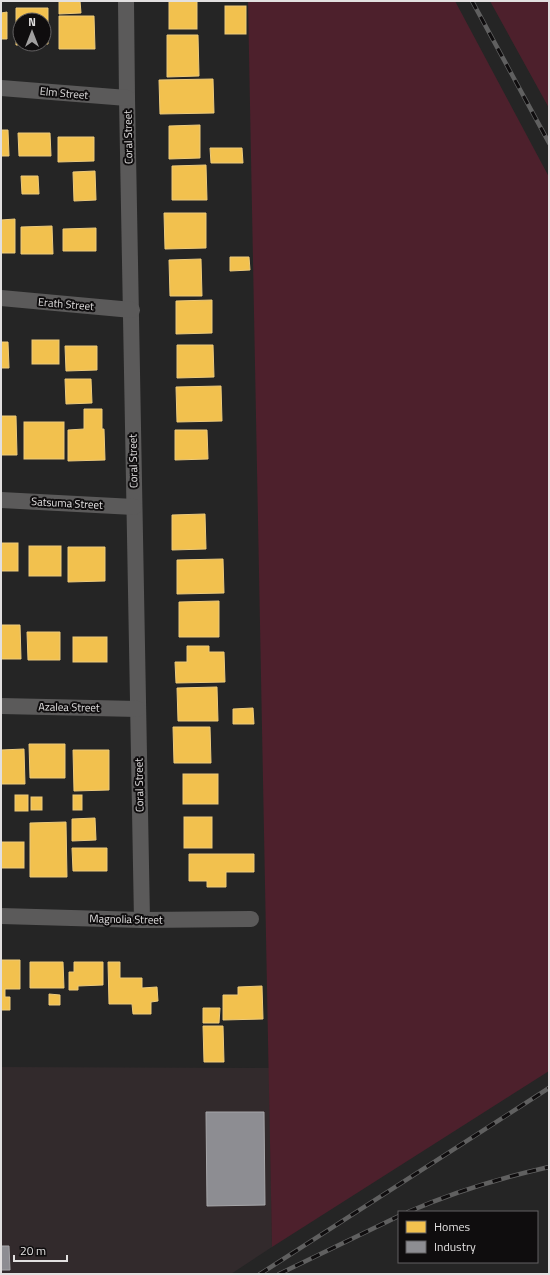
<svg xmlns="http://www.w3.org/2000/svg" width="550" height="1275" viewBox="0 0 550 1275" font-family="'Titillium Web',sans-serif">
	<rect width="100%" height="100%" fill="#252525"/>
	<!-- built -->
	<path fill="#322a2c" d="M1,1067L269,1068L272,1247L231,1274H1Z"/>
	<!-- green -->
	<g fill="#4d202c">
		<path d="M248,1H455L549,177V1071L272,1247Z"/>
		<path d="M490,1H549V108Z"/>
	</g>
	<!-- homes -->
	<g fill="#f2c14e" stroke="#edca7a" fill-rule="evenodd">
		<path d="M59,1H80L81,13L59,14Z"/>
		<rect x="169" y="1" width="28" height="28"/>
		<rect x="225" y="6" width="21" height="28"/>
		<path d="M16,8H48V44L16,45ZM20,20H44V44H20Z"/>
		<path d="M7,12V39H1V13Z"/>
		<path d="M59,16H94L95,49H59Z"/>
		<path d="M167,35H198L199,76L167,77Z"/>
		<path d="M213,79L214,113L160,114L159,80Z"/>
		<path d="M200,125V158L169,159V126Z"/>
		<path d="M1,130H8L9,156H1Z"/>
		<path d="M18,133H50L51,156H19Z"/>
		<path d="M58,137H94V161L58,162Z"/>
		<path d="M210,148H242L243,163H211Z"/>
		<path d="M206,165L207,200H172V166Z"/>
		<path d="M95,171L96,200L74,201L73,172Z"/>
		<path d="M21,176H38L39,194H22Z"/>
		<path d="M164,213H206V248L165,249Z"/>
		<path d="M15,219V253H1V220Z"/>
		<path d="M52,226L53,254H21V227Z"/>
		<path d="M96,228V251H63V229Z"/>
		<path d="M230,257H249L250,270L230,271Z"/>
		<path d="M201,259L202,296H170L169,260Z"/>
		<path d="M212,300V333L176,334V301Z"/>
		<rect x="32" y="340" width="27" height="24"/>
		<path d="M1,342H8L9,368H1Z"/>
		<path d="M177,345H213L214,377L177,378Z"/>
		<path d="M65,346H97V370L66,371Z"/>
		<path d="M65,379H91L92,403L66,404Z"/>
		<path d="M221,386L222,421L177,422L176,387Z"/>
		<path d="M84,409H102V429H104L105,460L68,461V430L84,429Z"/>
		<path d="M1,416H16L17,455H1Z"/>
		<rect x="24" y="422" width="40" height="37"/>
		<path d="M175,430H207L208,459L175,460Z"/>
		<path d="M205,514L206,549L172,550V515Z"/>
		<rect x="1" y="543" width="17" height="28"/>
		<rect x="29" y="546" width="32" height="30"/>
		<path d="M68,547H105V581L68,582Z"/>
		<path d="M223,559L224,593L177,594V560Z"/>
		<path d="M219,601V637H179V602Z"/>
		<path d="M1,625H20L21,659H1Z"/>
		<path d="M27,632H60V660H28Z"/>
		<rect x="73" y="637" width="34" height="25"/>
		<path d="M187,646H209V652H224L225,682L176,683L175,662H187Z"/>
		<path d="M217,687L218,721H178L177,688Z"/>
		<path d="M253,708L254,724H233V709Z"/>
		<path d="M173,727H210L211,763H174Z"/>
		<path d="M29,744H65V778H30Z"/>
		<path d="M24,749L25,784H1V750Z"/>
		<path d="M73,750H109V790L74,791Z"/>
		<rect x="183" y="774" width="35" height="30"/>
		<rect x="15" y="795" width="13" height="16"/>
		<rect x="73" y="795" width="9" height="15"/>
		<rect x="31" y="797" width="11" height="13"/>
		<rect x="184" y="817" width="28" height="31"/>
		<path d="M95,818L96,840L72,841V819Z"/>
		<path d="M66,822L67,877H30V823Z"/>
		<rect x="1" y="842" width="23" height="26"/>
		<path d="M72,848H107V871H73Z"/>
		<path d="M189,854H254V872H226V887H207V881H189Z"/>
		<path d="M1,960H20V989H5V997H10V1010H1Z"/>
		<path d="M30,962H63L64,988H30Z"/>
		<path d="M74,962H103V985L78,986V990H69V972H74Z"/>
		<path d="M108,962H120V978H142V988L157,987L158,1001L151,1002V1014H133L132,1004H109Z"/>
		<path d="M262,986L263,1019L223,1020V995H238V987Z"/>
		<path d="M49,994L60,995V1005H49Z"/>
		<path d="M203,1008H220L219,1023H203Z"/>
		<path d="M203,1026H223L224,1062H204Z"/>
	</g>
	<!-- industry -->
	<g fill="#8d8d92" stroke="#a6a6a9">
		<path d="M206,1112H264L265,1205L207,1206Z"/>
		<path d="M1,1246H9L10,1270H1Z"/>
	</g>
	<g fill="none" stroke-linecap="round" stroke-linejoin="round">
		<!-- minor -->
		<g stroke="#5b5a5a" stroke-width="16">
			<path d="M126,1L127,98L142,920"/>
			<path d="M1,88L127,98"/>
			<path d="M1,298L132,310"/>
			<path d="M1,500L134,507"/>
			<path d="M1,706L138,709"/>
			<path d="M1,916L142,920L251,919"/>
		</g>
		<defs>
			<g id="rail">
				<path d="M472,1L549,143"/>
				<path d="M408,1212C454,1192 500,1178 549,1167"/>
				<path d="M260,1274L549,1088"/>
				<path d="M279,1274L399,1216"/>
			</g>
		</defs>
		<!-- rail casing -->
		<use href="#rail" stroke="#606060" stroke-width="4.5"/>
		<!-- rail -->
		<use href="#rail" stroke="#0f0d0e" stroke-width="3" stroke-dasharray="9" stroke-linecap="butt"/>
	</g>
	<g text-anchor="middle" stroke-width="4" stroke-linejoin="round" paint-order="stroke">
		<!-- street labels -->
		<g font-size="11" fill="#e2e0e0" stroke="#0f0d0e">
			<text transform="translate(64 93) rotate(5)" y="4">Elm Street</text>
			<text transform="translate(128 137) rotate(-91)" y="4">Coral Street</text>
			<text transform="translate(66 304) rotate(5)" y="4">Erath Street</text>
			<text transform="translate(133 461) rotate(-91)" y="4">Coral Street</text>
			<text transform="translate(67 503) rotate(3)" y="4">Satsuma Street</text>
			<text transform="translate(69 707) rotate(1)" y="4">Azalea Street</text>
			<text transform="translate(139 785) rotate(-91)" y="4">Coral Street</text>
			<text transform="translate(126 919) rotate(1)" y="4">Magnolia Street</text>
		</g>
	</g>
	<!-- border -->
	<rect width="550" height="1275" fill="none" stroke="#e2e0e0" stroke-width="4"/>
	<!-- legend -->
	<rect x="398" y="1211" width="140" height="52" fill="#0f0d0e" stroke="#636162"/>
	<rect x="406" y="1221" width="20" height="12" fill="#f2c14e" stroke="#636162"/>
	<text x="434" y="1231" font-size="12" fill="#e2e0e0">Homes</text>
	<rect x="406" y="1241" width="20" height="12" fill="#8d8d92" stroke="#636162"/>
	<text x="434" y="1251" font-size="12" fill="#e2e0e0">Industry</text>
	<!-- north arrow -->
	<g transform="translate(32 32)"><circle r="19" fill="#0f0d0e" stroke="#636162"/>
	<path d="M0-3L7 15L0 10L-7 15Z" fill="#a09f9f"/>
	<text y="-6" font-size="11" font-weight="bold" text-anchor="middle" fill="#e2e0e0">N</text>
	</g>
	<!-- scale -->
	<path d="M14 1255v6h53v-6" fill="none" stroke="#e2e0e0" stroke-width="2"/>
	<text x="20" y="1255" font-size="12" fill="#e2e0e0" stroke="#0f0d0e" stroke-width="3" paint-order="stroke">20 m</text>
</svg>
